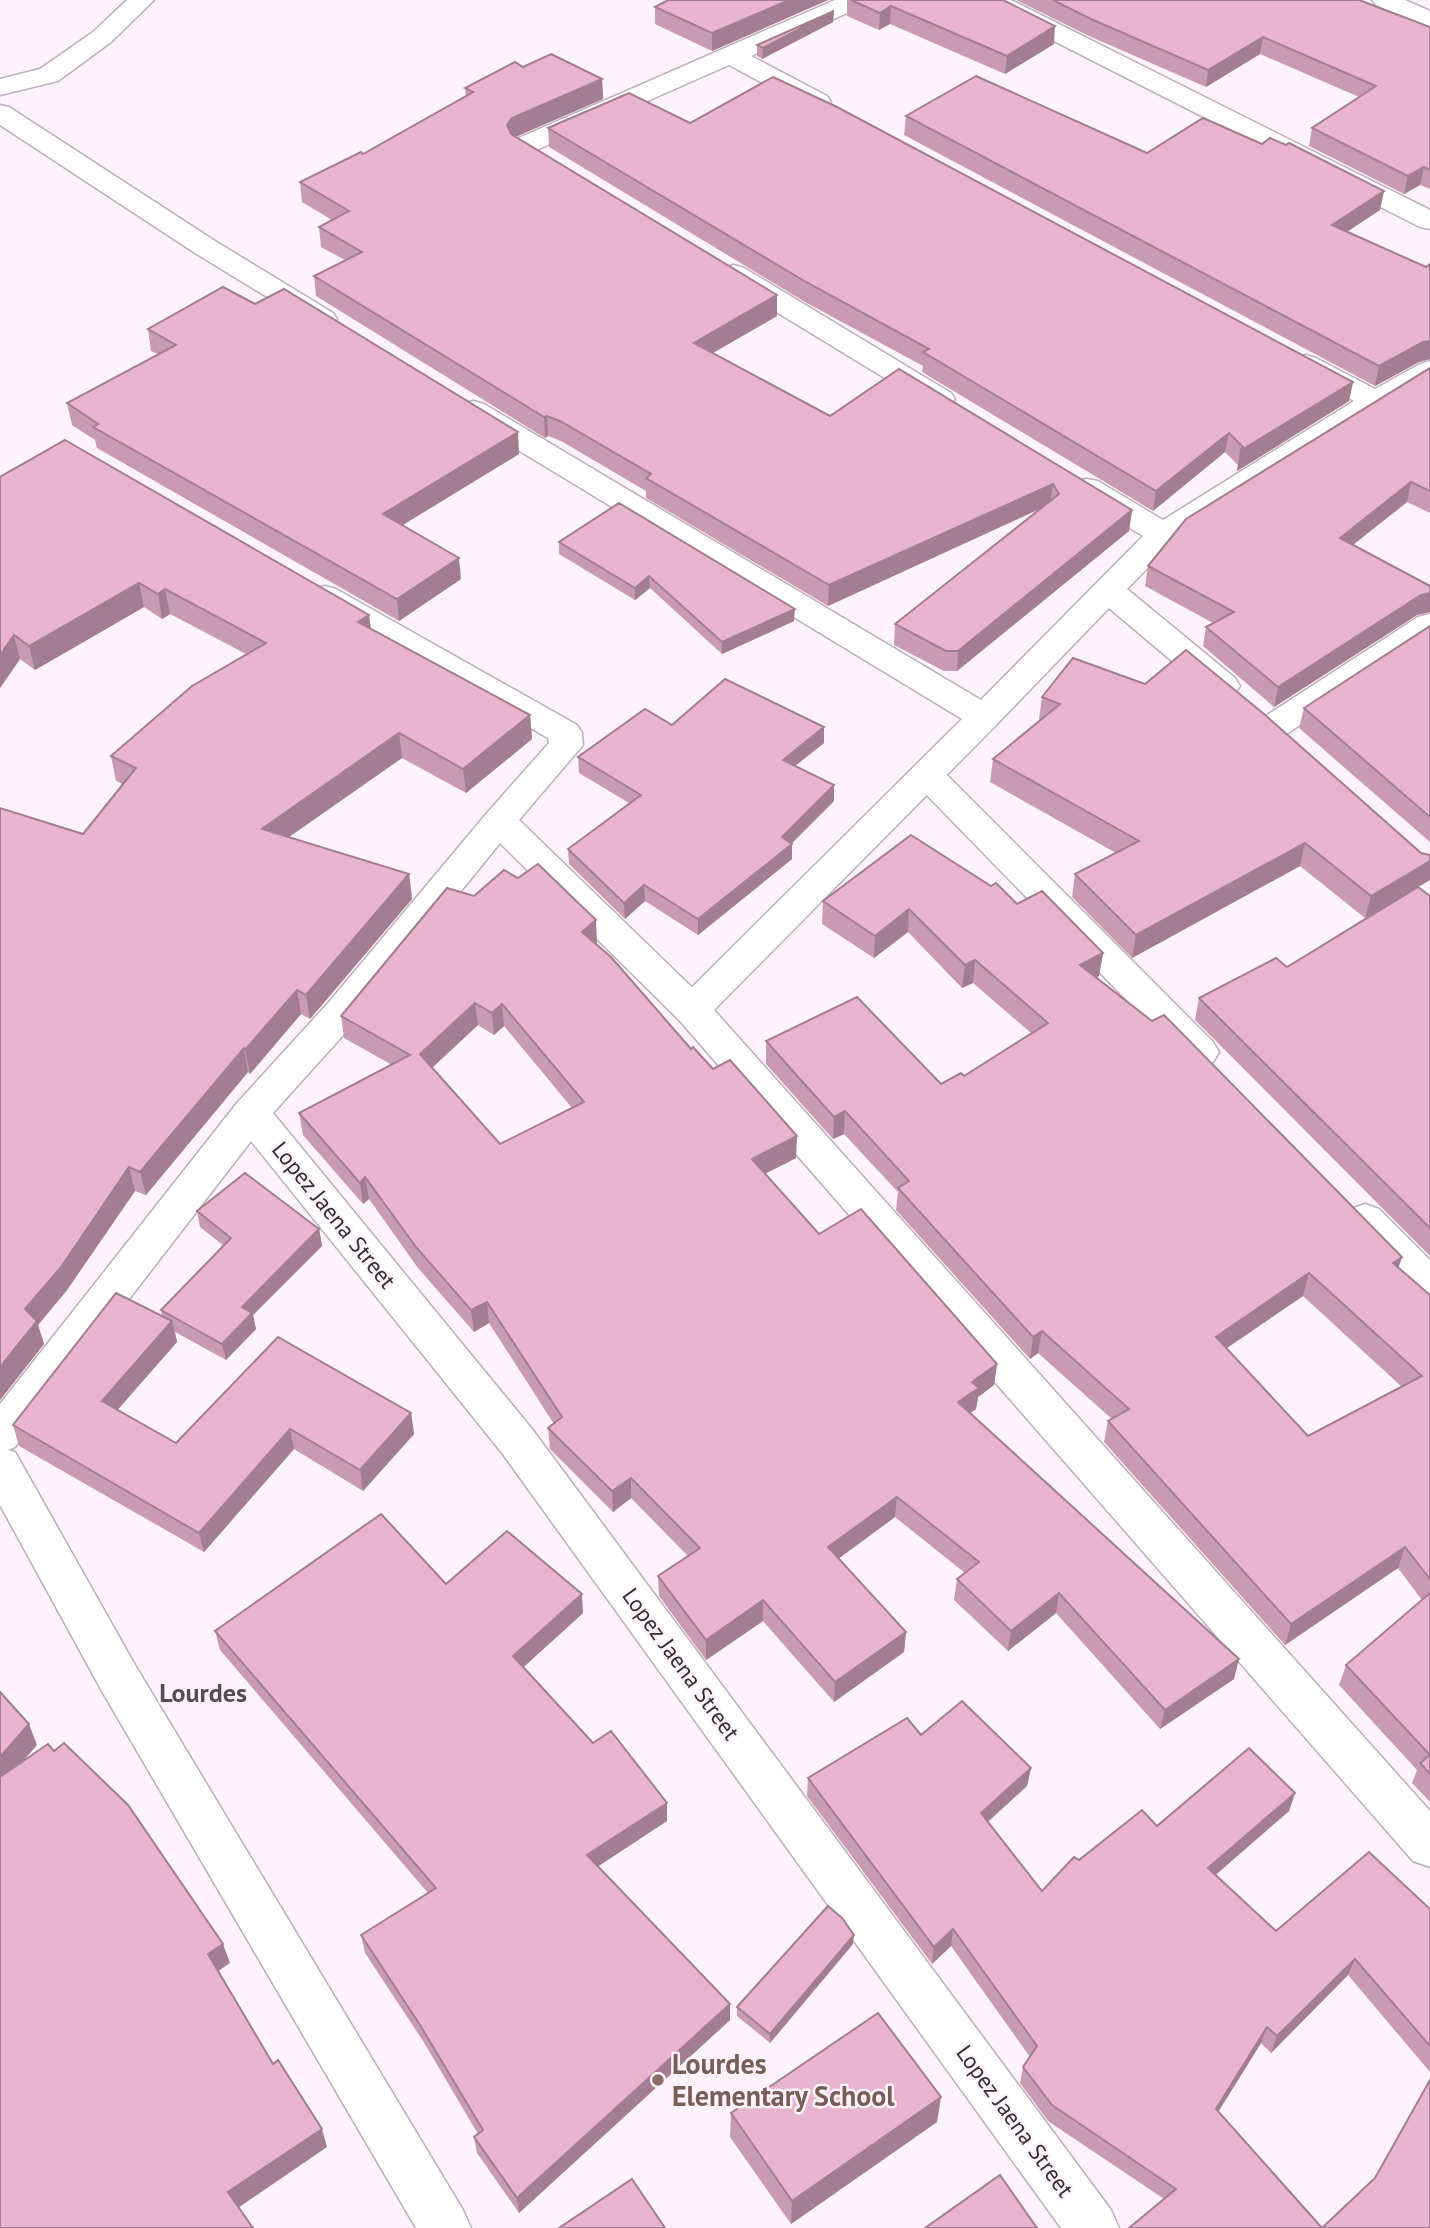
<svg xmlns="http://www.w3.org/2000/svg" width="1430" height="2228" viewBox="0 0 1430 2228" font-family="'PT Sans',sans-serif">
	<rect width="100%" height="100%" fill="#fef3fd"/>
	<g fill="none" stroke-linecap="round" stroke-linejoin="round">
		<defs>
			<g id="minor">
				<path d="M835,0H869L865,5L751,56L827,96L831,102L827,108L818,110L809,108L729,65L532,152L523,154L514,152L510,146L514,140Z"/>
				<path d="M979,0H1011L1430,210V229L1420,227L983,5Z"/>
				<path d="M1372,0H1405L1430,11V29L1376,5Z"/>
				<path d="M734,265L744,268L951,393L955,399L951,405L940,408L929,405L724,280L720,274L724,268Z"/>
				<path d="M1306,355L1316,358L1375,389L1420,364L1430,361V382L1174,541L1127,589L1235,678L1240,686L1235,694L1223,697L1211,694L1109,608L996,725L984,728L972,725L967,717L972,709L1143,536L1076,495L1072,488L1076,481L1087,479L1098,481L1163,520L1354,401L1296,370L1291,364L1296,358Z"/>
				<path d="M325,586L336,589L577,725L582,733L583,745L519,820L705,1000L711,1010L705,1020L692,1024L679,1020L500,843L355,1022L273,1113L532,1429L1111,2210L1119,2228H1061L502,1453L251,1141L15,1447L8,1450L15,1452L135,1665L463,2210L471,2228H416L103,1693L0,1505V1404L237,1103L329,1002L487,813L549,743L548,738L314,603L309,596L314,589Z"/>
				<path d="M1430,614V639L1285,735L1273,738L1261,735L1256,727L1261,719L1418,617Z"/>
				<path d="M928,764L940,768L1213,1042L1219,1052L1213,1062L1200,1066L1187,1062L916,784L911,776L916,768Z"/>
				<path d="M1365,1204L1379,1209L1430,1260V1302L1416,1297L1351,1231L1345,1220L1351,1209Z"/>
			</g>
			<g id="tertiary">
				<path d="M0,105L9,107L215,241L333,313L337,319L333,325L323,328L313,325L195,253L0,125Z"/>
				<path d="M473,401L484,404L996,709L1001,717L996,725L714,1010L1430,1811V1867L1413,1861L679,1020L673,1010L679,1000L962,719L462,416L458,410L462,404Z"/>
			</g>
			<path id="secondary" d="M127,0H154L111,42L58,81L0,95V79L40,69L93,32Z"/>
		</defs>
		<!-- minor casing -->
		<use href="#minor" stroke="#beadbc" stroke-width="3"/>
		<!-- tertiary casing -->
		<use href="#tertiary" stroke="#beadbc" stroke-width="3"/>
		<!-- secondary casing -->
		<use href="#secondary" stroke="#beadbc" stroke-width="3"/>
		<!-- minor -->
		<use href="#minor" fill="#fff" fill-rule="evenodd"/>
		<!-- tertiary -->
		<use href="#tertiary" fill="#fff" fill-rule="evenodd"/>
		<!-- secondary -->
		<use href="#secondary" fill="#fff" fill-rule="evenodd"/>
	</g>
	<!-- wall -->
	<g fill="#c89bb0" fill-rule="evenodd">
		<path d="M668,0H828L712,51L655,24V7Z"/>
		<path d="M847,0H1003L1054,44L1005,74L890,24L879,30L847,16Z"/>
		<path d="M1016,0H1361L1430,27V189L1420,185L1404,194L1309,146L1312,128L1359,97L1260,54L1206,87L1089,36Z"/>
		<path d="M834,11L833,22L762,59L757,56V45Z"/>
		<path d="M523,67L602,79L603,99L515,137L777,295V316L712,353L830,416L899,369L1132,510L1129,531L957,671H944L894,645L895,624L1040,509L828,606L646,498V491L561,441L548,436L545,438L316,296L314,276L345,260L321,247L319,227L332,220L302,202L300,182L363,154L466,96L465,88Z"/>
		<path d="M906,116L1147,153L1380,210L1347,232L1426,267L1430,264V359L1419,362L1375,386L904,135Z"/>
		<path d="M690,123L1353,382L1349,401L1237,471L1238,465L1225,452L1153,511L922,372L923,366L805,302L549,147L548,128Z"/>
		<path d="M148,329L519,454L403,525L461,579L399,621L97,448L95,440L72,425L67,403L158,354L151,351Z"/>
		<path d="M1430,368V513L1407,502L1353,545L1430,586V612L1417,615L1274,707L1203,646L1206,627L1213,623L1145,586L1148,566Z"/>
		<path d="M0,477L369,615L371,629L530,715L532,739L466,793L402,758L289,837L409,874L412,899L310,1019L301,1014L250,1074L248,1072L146,1195L135,1191L67,1290L38,1325L44,1344L0,1400L83,834L123,784L116,781L111,756L246,654L170,614L162,619L144,607L35,670L20,659L0,688Z"/>
		<path d="M559,542L794,621L722,654L650,588L635,600L559,554Z"/>
		<path d="M1430,626V842L1299,728L1304,708Z"/>
		<path d="M1073,658L1430,880L1418,887L1430,896V1256L1195,1020L1199,998L1287,967L1365,918L1300,866L1132,958L1072,897L1075,874L1116,853L990,782L993,759L1040,720L1039,719L1042,697Z"/>
		<path d="M672,725L824,727V743L795,766L834,785V801L792,843V859L698,935L645,901L625,919L569,864L568,849L629,803L579,773L578,757Z"/>
		<path d="M474,896L597,943L596,944L691,1049L796,1158L765,1174L819,1234L997,1364L994,1385L978,1397L976,1409L970,1413L1234,1679L1160,1729L1056,1613L1008,1651L954,1600L957,1579L965,1573L895,1517L838,1559L906,1632L904,1652L834,1702L763,1621L706,1660L659,1596L658,1576L688,1556L631,1498L613,1512L550,1449L548,1428L554,1424L489,1323L474,1332L418,1268L369,1199L363,1204L303,1135L299,1113L392,1065L344,1038L341,1016ZM478,1025L494,1035L504,1026L572,1108L500,1144L432,1068Z"/>
		<path d="M823,901L1017,904L1103,953L1099,976L1096,978L1402,1257L1398,1268L1430,1295V1802L1412,1783L1417,1770L1339,1685L1346,1665L1422,1600L1398,1568L1285,1645L1104,1442L1108,1421L1112,1419L1038,1353L1030,1359L896,1210L898,1192L844,1134L833,1139L766,1064V1041L941,1084L964,1076L1031,1033L973,983L962,988L908,932L874,958L822,924ZM1303,1296L1402,1387L1308,1436L1226,1348Z"/>
		<path d="M197,1211L319,1229L322,1246L253,1315L256,1329L226,1360L175,1332L177,1342L117,1410L176,1443L411,1413L414,1434L363,1491L294,1449L204,1552L19,1446L13,1425L162,1316L161,1310L224,1246L200,1227Z"/>
		<path d="M583,1613L523,1667L593,1743L667,1803V1821L598,1866L730,2004V2020L519,2213L477,2153L474,2137L478,2134L423,2041L365,1953L361,1935L428,1893L220,1650L215,1631Z"/>
		<path d="M921,1735L1031,1768L1027,1786L988,1822L1042,1891L1079,1860L1157,1826L1295,1793L1289,1811L1215,1875L1276,1931L1430,1909V2072L1348,1975L1271,2053L1261,2043L1218,2112L1322,2228H1430H1129L1164,2199L1048,2121L1020,2083L1023,2067L1030,2057L951,1946L932,1964L807,1796L808,1778Z"/>
		<path d="M853,1944L770,2043L737,2016V2007Z"/>
		<path d="M731,2113L937,2122L791,2224L730,2137Z"/>
	</g>
	<!-- shaded-wall -->
	<g fill="#a37e90">
		<path d="M789,0H828L712,51V33Z"/>
		<path d="M891,6L890,24L879,30L880,13Z"/>
		<path d="M834,11L833,22L762,59L763,48Z"/>
		<path d="M1055,26L1054,44L1005,74L1007,56Z"/>
		<path d="M1263,37L1260,54L1206,87L1208,70Z"/>
		<path d="M602,79L603,99L513,138L507,125L512,118Z"/>
		<path d="M1424,167L1420,185L1404,194L1408,176Z"/>
		<path d="M1384,191L1380,210L1328,244L1332,225Z"/>
		<path d="M777,295V316L694,364V343Z"/>
		<path d="M1430,341V359L1419,362L1375,386L1379,366L1423,342Z"/>
		<path d="M1353,382L1349,401L1237,471L1240,451Z"/>
		<path d="M547,416L548,436L545,438L544,417Z"/>
		<path d="M518,432L519,454L386,535L383,514Z"/>
		<path d="M1229,433L1225,452L1153,511L1156,491Z"/>
		<path d="M1411,482L1407,502L1336,558L1340,538Z"/>
		<path d="M1053,484L1050,504L828,606L829,585Z"/>
		<path d="M1132,510L1129,531L957,671L958,651Z"/>
		<path d="M459,558L461,579L399,621L397,599Z"/>
		<path d="M649,576L650,588L635,600V588Z"/>
		<path d="M139,583L144,607L35,670L29,646Z"/>
		<path d="M165,589L170,614L162,619L158,594Z"/>
		<path d="M1430,593V612L1417,615L1274,707L1278,687L1421,595Z"/>
		<path d="M795,609L794,621L722,654V642Z"/>
		<path d="M369,615L372,639L358,622Z"/>
		<path d="M14,635L20,659L0,688V655Z"/>
		<path d="M530,715L532,739L466,793L463,769Z"/>
		<path d="M824,727V743L782,776L783,760Z"/>
		<path d="M399,733L402,758L266,853L262,829Z"/>
		<path d="M834,785V801L788,847L792,844V859L698,935V919L782,837Z"/>
		<path d="M1305,843L1300,866L1132,958L1136,935Z"/>
		<path d="M1430,861V880L1365,918L1371,896Z"/>
		<path d="M409,874L412,899L310,1019L306,995Z"/>
		<path d="M644,885L645,901L625,919L624,903Z"/>
		<path d="M909,909L908,932L874,958L875,936Z"/>
		<path d="M596,920L597,943L583,955L582,932Z"/>
		<path d="M1103,953L1099,976L1076,988L1080,965Z"/>
		<path d="M975,960L973,983L962,988L965,965Z"/>
		<path d="M297,990L301,1014L250,1074L245,1050Z"/>
		<path d="M475,1003L478,1025L423,1076L420,1054Z"/>
		<path d="M502,1004L504,1026L494,1035L492,1013Z"/>
		<path d="M244,1048L248,1072L146,1195L140,1172Z"/>
		<path d="M845,1111L844,1134L833,1139L834,1117Z"/>
		<path d="M797,1136L796,1158L752,1180V1159Z"/>
		<path d="M129,1167L135,1191L67,1290L38,1325L44,1344L0,1400V1367L25,1309Z"/>
		<path d="M365,1177L369,1199L363,1204L360,1183Z"/>
		<path d="M319,1229L322,1246L253,1315L256,1329L226,1360L222,1344L242,1307Z"/>
		<path d="M1402,1257L1395,1279L1393,1263Z"/>
		<path d="M1309,1273L1303,1296L1211,1359L1216,1337Z"/>
		<path d="M487,1302L489,1323L474,1332L471,1310Z"/>
		<path d="M172,1321L177,1342L107,1422L102,1401Z"/>
		<path d="M1042,1331L1038,1353L1030,1359L1033,1337Z"/>
		<path d="M997,1364L994,1385L978,1397L976,1409L956,1423L958,1402L972,1382Z"/>
		<path d="M411,1413L414,1434L363,1491L360,1470Z"/>
		<path d="M290,1429L294,1449L204,1552L199,1533Z"/>
		<path d="M631,1478V1498L613,1512L612,1491Z"/>
		<path d="M897,1497L895,1517L827,1567L828,1547Z"/>
		<path d="M1405,1547L1398,1568L1285,1645L1291,1624Z"/>
		<path d="M1059,1593L1056,1613L1008,1651L1011,1631Z"/>
		<path d="M582,1594L583,1613L515,1675L513,1656Z"/>
		<path d="M763,1600V1621L706,1660V1640Z"/>
		<path d="M906,1632L904,1652L834,1702L835,1682Z"/>
		<path d="M1239,1659L1234,1679L1160,1729L1165,1710Z"/>
		<path d="M29,1724L37,1745L0,1788V1757Z"/>
		<path d="M1031,1768L1027,1786L978,1830L981,1813Z"/>
		<path d="M1295,1793L1289,1811L1203,1886L1208,1868Z"/>
		<path d="M667,1803V1821L588,1873L587,1855Z"/>
		<path d="M953,1929L951,1946L932,1964L934,1947Z"/>
		<path d="M854,1935L853,1944L770,2043V2034Z"/>
		<path d="M223,1944L230,1963L214,1974L208,1954Z"/>
		<path d="M1355,1959L1348,1975L1271,2053L1277,2036Z"/>
		<path d="M730,2004V2020L519,2213L517,2198Z"/>
		<path d="M1267,2027L1261,2043L1210,2125L1216,2109Z"/>
		<path d="M941,2097L937,2122L791,2224L792,2201Z"/>
		<path d="M322,2129L327,2147L235,2210L228,2192Z"/>
	</g>
	<!-- building -->
	<g fill="#e9b4cd" stroke="#a37e90" stroke-width="2" fill-rule="evenodd">
		<path d="M668,0H789L712,33L655,7Z"/>
		<path d="M851,0H1003L1055,26L1007,56L891,6L880,13Z"/>
		<path d="M1053,0H1359L1430,27V170L1424,167L1408,176L1312,128L1376,86L1263,37L1208,70L1091,19Z"/>
		<path d="M834,11L763,48L757,45Z"/>
		<path d="M551,54L602,79L512,118L507,125L511,134L777,295L694,343L830,416L899,369L1132,510L958,651H946L895,624L1059,494L1053,484L829,585L646,478L651,474L560,421L547,416L544,417L314,276L362,252L319,227L349,211L300,182L361,152L363,154L473,92L465,88L515,62L523,67Z"/>
		<path d="M976,76L1147,153L1203,118L1262,144L1270,138L1286,145L1289,143L1384,191L1332,225L1426,267L1430,264V341L1423,342L1379,366L906,116Z"/>
		<path d="M773,77L837,107L1353,382L1240,451L1243,447L1229,433L1156,491L923,352L929,349L806,282L548,128L629,93L690,123Z"/>
		<path d="M223,287L255,304L284,289L518,432L383,514L459,558L397,599L93,427L98,424L67,403L176,345L148,329Z"/>
		<path d="M1430,368V491L1411,482L1340,538L1430,586V593L1421,595L1278,687L1206,627L1234,612L1148,566L1186,519Z"/>
		<path d="M65,440L369,615L358,622L530,715L463,769L399,733L262,829L409,874L306,995L297,990L245,1050L244,1048L140,1172L129,1167L61,1267L25,1309L37,1321L0,1367V808L83,834L136,768L111,756L192,686L266,643L165,589L158,594L139,583L29,646L14,635L0,655V477Z"/>
		<path d="M619,503L795,609L722,642L649,576L635,588L559,542Z"/>
		<path d="M1430,626V817L1304,708Z"/>
		<path d="M1186,650L1264,714L1421,853L1430,855V861L1371,896L1305,843L1136,935L1075,874L1139,841L993,759L1060,704L1042,697L1073,658L1145,684Z"/>
		<path d="M725,679L824,727L783,760L834,785L782,837L792,844L698,919L644,885L624,903L568,849L641,795L578,757L645,709L672,725Z"/>
		<path d="M911,835L991,886L996,883L1017,904L1042,891L1103,953L1080,965L1152,1021L1164,1015L1402,1257L1393,1263L1430,1295V1579L1405,1547L1291,1624L1108,1421L1129,1409L1042,1331L1033,1337L898,1188L909,1181L845,1111L834,1117L766,1041L857,997L941,1084L961,1073L964,1076L1048,1023L975,960L965,965L909,909L875,936L823,901ZM1309,1273L1422,1376L1308,1436L1216,1337Z"/>
		<path d="M538,864L596,920L582,932L611,957L691,1049L693,1047L713,1069L730,1060L797,1136L752,1159L819,1234L861,1209L997,1364L972,1382L979,1388L958,1402L1239,1659L1165,1710L1059,1593L1011,1631L957,1579L979,1562L897,1497L828,1547L906,1632L835,1682L763,1600L706,1640L658,1576L700,1548L631,1478L612,1491L548,1428L562,1417L487,1302L471,1310L416,1247L365,1177L360,1183L299,1113L410,1055L341,1016L447,888L474,896L504,870L518,878ZM475,1003L492,1013L502,1004L584,1102L500,1144L420,1054Z"/>
		<path d="M1418,887L1430,896V1228L1199,998L1276,958L1287,967Z"/>
		<path d="M245,1173L319,1229L242,1307L252,1313L222,1344L161,1310L231,1238L197,1211Z"/>
		<path d="M116,1293L172,1321L102,1401L176,1443L278,1337L411,1413L360,1470L290,1429L199,1533L13,1425Z"/>
		<path d="M381,1514L446,1584L507,1531L582,1594L513,1656L593,1743L611,1731L667,1803L587,1855L730,2004L517,2198L474,2137L483,2130L420,2025L361,1935L436,1888L215,1631Z"/>
		<path d="M1430,1593V1755L1346,1665Z"/>
		<path d="M0,1692L29,1724L0,1757Z"/>
		<path d="M962,1701L1031,1768L981,1813L1042,1891L1074,1857L1079,1860L1142,1810L1157,1826L1249,1748L1295,1793L1208,1868L1276,1931L1369,1852L1430,1909V2046L1355,1959L1277,2036L1267,2027L1216,2109L1322,2228L1375,2178L1430,2080V2228H1129L1176,2189L1052,2105L1023,2067L1037,2046L953,1929L934,1947L808,1778L907,1718L921,1735Z"/>
		<path d="M64,1743L128,1805L223,1944L208,1954L273,2064L278,2060L322,2129L228,2192L253,2228H0V1777L48,1744L54,1751Z"/>
		<path d="M1430,1755V1774L1420,1763Z"/>
		<path d="M828,1906L842,1918L854,1935L770,2034L737,2007Z"/>
		<path d="M878,2013L941,2097L792,2201L731,2113Z"/>
		<path d="M1000,2175L1037,2228H925Z"/>
		<path d="M632,2179L665,2228H559Z"/>
	</g>
	<!-- markers -->
	<circle fill="#8d6e63" stroke="#fef3fd" stroke-width="2.5" cx="658" cy="2080" r="7"/>
	<g text-anchor="middle" stroke-width="5" stroke-linejoin="round" paint-order="stroke">
		<!-- street labels -->
		<g font-size="23" fill="#352e35" stroke="#fef3fd">
			<text transform="translate(334 1215) rotate(51)" y="8">Lopez Jaena Street</text>
			<text transform="translate(681 1664) rotate(54)" y="8">Lopez Jaena Street</text>
			<text transform="translate(1015 2121) rotate(54)" y="8">Lopez Jaena Street</text>
		</g>
		<!-- quarter labels -->
		<g font-size="26" font-weight="bold" fill="#594a58" stroke="#fef3fd">
			<text x="203" y="1702">Lourdes</text>
		</g>
		<!-- near-education labels -->
		<g font-size="28" font-weight="bold" fill="#785e54" stroke="#fef3fd" text-anchor="start">
			<text x="672" y="2074">Lourdes<tspan x="672" dy="32">Elementary School</tspan></text>
		</g>
	</g>
</svg>
